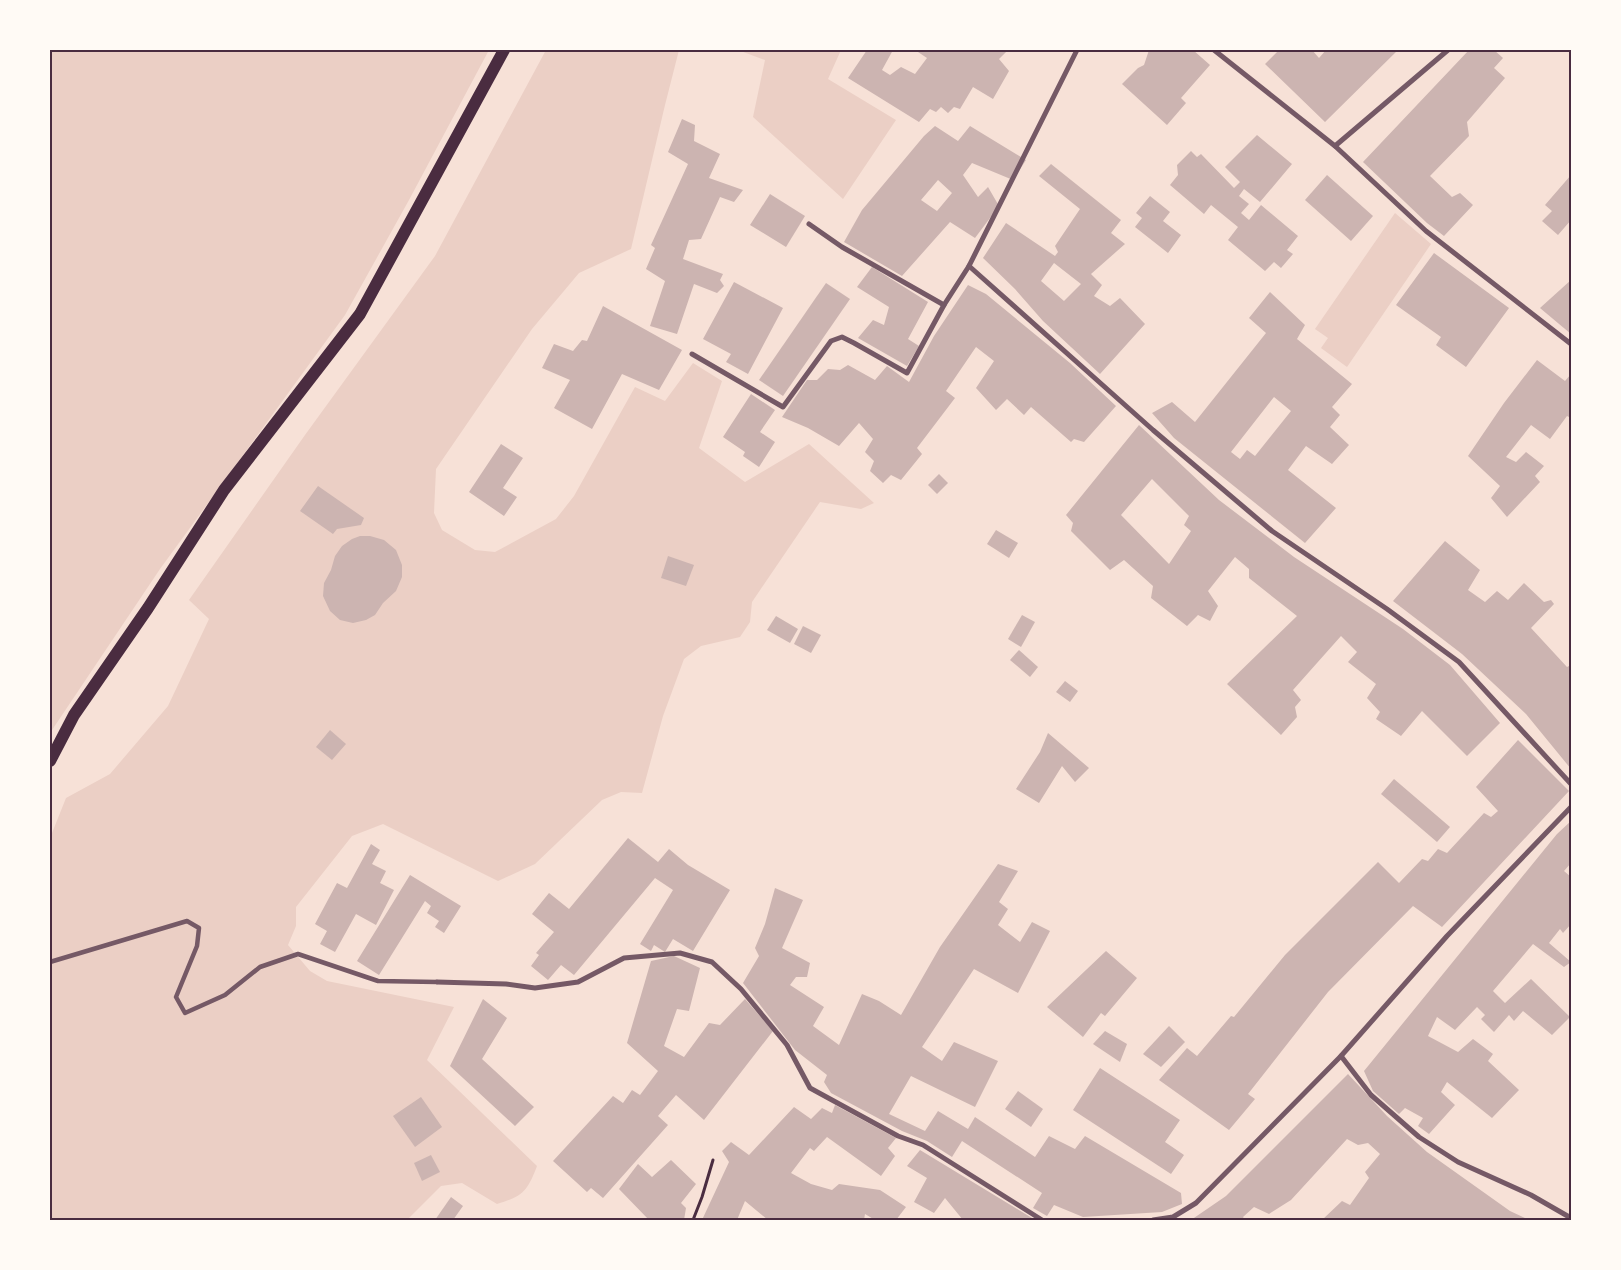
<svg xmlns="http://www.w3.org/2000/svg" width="1621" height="1270" viewBox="0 0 1621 1270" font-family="Poppins,sans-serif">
	<rect width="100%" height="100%" fill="#f7e1d7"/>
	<!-- green -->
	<g fill="#ebcfc5">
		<path d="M50,50H489L409,200L345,315L160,569L50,733Z"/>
		<path d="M546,50H679L665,105L631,249L579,273L532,329L436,469L434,513L442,530L475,550L495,552L556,519L574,496L635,387L665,401L693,363L722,381L699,448L745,482L809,444L874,503L861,509L820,502L752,602L750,622L740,637L701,646L684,659L663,716L642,793L621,792L602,800L535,864L498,881L383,824L352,836L296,907V926L288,945L310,971L327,981L454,1007L427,1060L537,1166C527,1192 523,1196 497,1204L462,1183L441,1186L407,1220H50V838L66,798L110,774L168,706L209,619L189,600L305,435L435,256Z"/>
		<path d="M738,50H841L828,79L896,120L843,199L753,117L765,60Z"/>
		<path d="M1395,213L1431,244L1347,367L1321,348L1328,338L1315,329Z"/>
	</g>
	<!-- building -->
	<g fill="#ccb4b1" fill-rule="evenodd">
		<path d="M867,50H893L882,70L890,75L901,67L915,74L927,58L915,50H1008L999,59L1009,71L993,99L973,87L960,109L954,107L948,113L941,107L936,112L930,109L919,122L848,78Z"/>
		<path d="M1149,50H1193L1210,65L1181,98L1186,103L1167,125L1122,84L1138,68L1144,65Z"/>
		<path d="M1279,50H1312L1319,58L1326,50H1398L1325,122L1265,64Z"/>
		<path d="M1469,50H1494L1503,58L1494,68L1505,78L1467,122L1469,136L1430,176L1452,197L1460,193L1473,205L1444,236L1427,223L1363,162Z"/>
		<path d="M682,119L695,125L694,141L720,154L709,178L743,190L734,202L720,197L701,239L689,240L683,259L723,274L720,280L724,286L717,293L694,284L677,334L650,326L665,281L646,269L655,248L651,245L688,164L668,152Z"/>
		<path d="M935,126L958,141L970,126L1026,160L1013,180L972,163L963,175L978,197L988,187L999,206L975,238L950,222L902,276L844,242L862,210L924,136ZM938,180L952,193L937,211L921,200Z"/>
		<path d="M1257,135L1292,164L1260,202L1244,189L1239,196L1249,204L1241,213L1249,220L1261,205L1298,236L1287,250L1293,254L1281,268L1274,262L1265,271L1228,240L1238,227L1211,205L1204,214L1170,185L1178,175L1177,165L1191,151L1197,157L1201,154L1234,188L1240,182L1225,167Z"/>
		<path d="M1051,164L1121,220L1111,233L1125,244L1091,274L1102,285L1094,296L1110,306L1120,298L1145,324L1100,374L1043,321L1015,289L983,258L1006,223L1055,256L1058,252L1055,246L1080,209L1039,176ZM1054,263L1081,284L1064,301L1041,281Z"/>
		<path d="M1327,175L1373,216L1351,241L1305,200Z"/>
		<path d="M1571,175V220L1558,235L1542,221L1552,211L1545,205Z"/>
		<path d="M770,194L805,216L786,247L750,225Z"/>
		<path d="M1150,196L1170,212L1163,221L1181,235L1168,253L1135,227L1142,218L1136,213Z"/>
		<path d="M1434,253L1509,308L1466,367L1436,345L1441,337L1396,305Z"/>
		<path d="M872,267L928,302L908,339L919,346L907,366L858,338L873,320L884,325L889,307L857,287Z"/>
		<path d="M1571,280V334L1540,308Z"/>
		<path d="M734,282L783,308L748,374L726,362L731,354L703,339Z"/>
		<path d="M826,283L850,299L783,396L759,380Z"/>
		<path d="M968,285L986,294L1070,363L1116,406L1084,442L1074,439L1071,442L1031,407L1024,415L1007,399L996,410L976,388L994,361L976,347L946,391L955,398L917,448L922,454L901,480L891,475L883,483L870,471L874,461L865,452L873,439L859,423L839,446L808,428L782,417L807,380H817L828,369L840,370L848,365L875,380L887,366L909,382L934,336Z"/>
		<path d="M1270,292L1305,325L1297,339L1352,384L1332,407L1340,415L1330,427L1349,445L1332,464L1306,446L1288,470L1336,508L1305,543L1174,438L1152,413L1172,402L1195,422L1266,333L1249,318ZM1274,397L1291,411L1255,456L1247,450L1240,459L1231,452Z"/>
		<path d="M603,306L682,350L659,390L622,374L592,429L554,408L570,380L542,368L554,344L573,351L582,340L587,341Z"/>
		<path d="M1537,360L1565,381L1571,374V418L1567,416L1550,439L1531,425L1506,457L1516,462L1526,452L1544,466L1535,476L1540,482L1507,517L1491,498L1500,486L1468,456L1504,403Z"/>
		<path d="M751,394L775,410L760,432L775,442L759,467L743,456L745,452L723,437Z"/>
		<path d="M1139,425L1219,500L1294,557L1403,629L1450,665L1500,723L1467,756L1422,711L1401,736L1376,719L1380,712L1367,698L1376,684L1348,662L1357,652L1341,636L1293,690L1301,700L1295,707L1297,717L1281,735L1227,684L1297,616L1249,578V569L1235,557L1208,591L1218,606L1210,621L1198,615L1187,626L1151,598L1153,586L1124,560L1110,570L1071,531L1073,523L1066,515ZM1152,479L1189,516L1184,525L1191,531L1169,564L1121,515Z"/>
		<path d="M501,444L523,458L503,488L517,497L504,516L469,492Z"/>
		<path d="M939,474L948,483L937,494L928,485Z"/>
		<path d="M318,486L364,518L361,525L337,529L333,534L300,511Z"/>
		<path d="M996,530L1018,543L1009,558L987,544Z"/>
		<path d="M360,536H370L384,540L396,550L402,565V577L396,591L383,603L375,615L366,620L353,623L340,620L330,611L323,596L324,583L331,570L335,556L342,546L352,539Z"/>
		<path d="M1445,541L1480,570L1468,590L1485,602L1497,591L1508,600L1524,583L1544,602L1551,600L1554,604L1531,628L1567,667L1571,665V769L1526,714L1462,654L1393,601Z"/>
		<path d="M668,556L694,565L686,586L661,578Z"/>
		<path d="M1022,615L1035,622L1021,647L1008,639Z"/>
		<path d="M776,616L798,629L790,643L767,630Z"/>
		<path d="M803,626L821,635L811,653L794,644Z"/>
		<path d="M1019,650L1038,667L1030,677L1010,660Z"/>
		<path d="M1065,681L1078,691L1070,702L1056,692Z"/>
		<path d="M330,730L346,744L332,760L316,747Z"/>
		<path d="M1048,733L1089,768L1075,782L1062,766L1039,803L1016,789L1040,752Z"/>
		<path d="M1518,740L1569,791L1442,927L1413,906L1328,992L1248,1094L1255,1099L1229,1130L1159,1080L1187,1048L1197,1056L1231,1016L1234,1017L1285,955L1378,862L1399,883L1422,859L1428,861L1438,849L1447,853L1484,813L1491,817L1498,811L1476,787Z"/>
		<path d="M1394,779L1450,827L1437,842L1381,794Z"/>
		<path d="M1571,821V863L1564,871L1571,877V924L1563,933L1560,929L1549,943L1571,962L1564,967L1533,944L1493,991L1505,1003L1531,979L1570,1017L1552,1035L1523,1011L1514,1021L1509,1015L1494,1032L1481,1019L1485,1015L1477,1007L1455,1030L1437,1017L1428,1036L1458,1052L1473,1039L1493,1054L1488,1061L1519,1090L1492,1118L1447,1082L1441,1092L1455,1105L1429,1134L1418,1126L1423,1118L1405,1108L1399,1114L1373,1091L1364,1071L1557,834Z"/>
		<path d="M628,838L658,862L669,849L688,865L730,890L693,951L673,939L665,952L654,945L651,951L640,944L673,890L655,878L574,975L561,965L548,980L531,966L539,955L536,953L554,932L532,914L549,893L569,909Z"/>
		<path d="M371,844L380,850L372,864L386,871L380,883L394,890L376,925L356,914L335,952L320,944L327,931L315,924L337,883L347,888Z"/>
		<path d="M998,864L1018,871L999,902L1008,909L998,925L1020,942L1032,922L1050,931L1018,993L974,969L922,1047L942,1061L954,1042L998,1061L975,1107L911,1076L889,1114L925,1131L938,1111L968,1129L975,1117L1035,1157L1049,1136L1075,1149L1085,1136L1181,1193L1182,1204L1162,1212L1083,1217L1054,1205L1047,1216L1033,1208L1042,1193L962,1141L952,1157L927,1141L902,1131L831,1093L824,1082L827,1075L795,1050L743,983L759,956L755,948L765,924L775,888L803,900L782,948L810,963L807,977H796L790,985L824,1007L813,1026L839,1045L862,994L879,1001L901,1015L940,947Z"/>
		<path d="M410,875L461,906L444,933L435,927L439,921L427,913L431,906L425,901L379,975L357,961Z"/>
		<path d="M1106,951L1137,978L1105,1016L1101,1013L1083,1037L1047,1007Z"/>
		<path d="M674,956L700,968L689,1011L677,1009L664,1046L684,1057L709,1023L720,1025L745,999L773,1031L704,1120L676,1095L658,1116L668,1125L603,1198L591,1188L587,1192L553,1161L613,1096L623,1103L632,1090L640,1095L658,1071L627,1043L651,961Z"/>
		<path d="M483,999L507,1018L482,1059L534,1107L515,1126L450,1066Z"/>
		<path d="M1169,1026L1185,1042L1161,1067L1143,1054Z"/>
		<path d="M1105,1031L1127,1044L1120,1062L1093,1044Z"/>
		<path d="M1100,1068L1180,1120L1165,1142L1184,1155L1171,1174L1073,1110Z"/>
		<path d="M1348,1074L1387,1116L1427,1152L1510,1211L1529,1220H1322L1342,1201L1350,1205L1369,1178L1365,1172L1380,1154L1368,1143L1358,1145L1347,1139L1291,1200L1269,1214L1254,1207L1243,1217L1245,1220H1191L1226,1196Z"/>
		<path d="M1018,1091L1043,1109L1031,1127L1005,1109Z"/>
		<path d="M421,1097L442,1127L415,1147L393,1116Z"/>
		<path d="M835,1105L896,1138L888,1148L895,1156L881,1176L827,1137L814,1151L810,1148L791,1173L811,1184L832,1190L839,1184L880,1190L906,1207L896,1220H875L865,1214L864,1220H768L745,1201L737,1220H702L729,1162L722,1151L731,1142L749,1155L794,1107L811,1119L822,1108L832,1113Z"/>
		<path d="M920,1150L1032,1218L1030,1220H963L945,1198L934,1213L914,1202L927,1178L907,1166Z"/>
		<path d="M431,1155L440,1172L422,1181L414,1163Z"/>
		<path d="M671,1160L696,1184L681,1203L686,1208L684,1220H649L619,1189L638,1164L652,1177Z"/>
		<path d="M451,1197L463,1206L453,1220H435Z"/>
	</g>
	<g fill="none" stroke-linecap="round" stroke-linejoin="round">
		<!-- path -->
		<path stroke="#4a2c40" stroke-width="3" d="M693,1220L702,1197L713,1160"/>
		<!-- pedestrian -->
		<path stroke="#755966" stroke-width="4.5" d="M50,962L187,921L199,928L197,946L176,997L185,1013L225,995L260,967L298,954L378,981L437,982"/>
		<!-- minor -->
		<g stroke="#755966" stroke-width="5">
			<path d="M1077,50L969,266L1153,430L1272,531L1387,609L1459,662L1571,784"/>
			<path d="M1214,50L1335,146L1426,231L1571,344"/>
			<path d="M1335,146L1448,50"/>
			<path d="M809,224L842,247L944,305"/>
			<path d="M692,354L783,407L831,341L842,337L854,343L907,373L944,305L969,266"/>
			<path d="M437,982L506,984L535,988L578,982L624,958L680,953L712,962L741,989L787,1045L810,1088L898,1136L923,1145L1042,1220"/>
			<path d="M1341,1056L1371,1095L1419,1137L1458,1162L1531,1195L1571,1218"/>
			<path d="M1153,1220L1173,1217L1196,1203L1341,1056L1447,936L1571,807"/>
		</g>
		<!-- primary -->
		<path stroke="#4a2c40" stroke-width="12" d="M50,761L74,715L148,608L224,490L360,314L504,50"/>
	</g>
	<!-- border -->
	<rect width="1621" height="1270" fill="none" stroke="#fffaf5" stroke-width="102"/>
	<rect x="51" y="51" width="1519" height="1168" fill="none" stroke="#4a2c40" stroke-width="2"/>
</svg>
